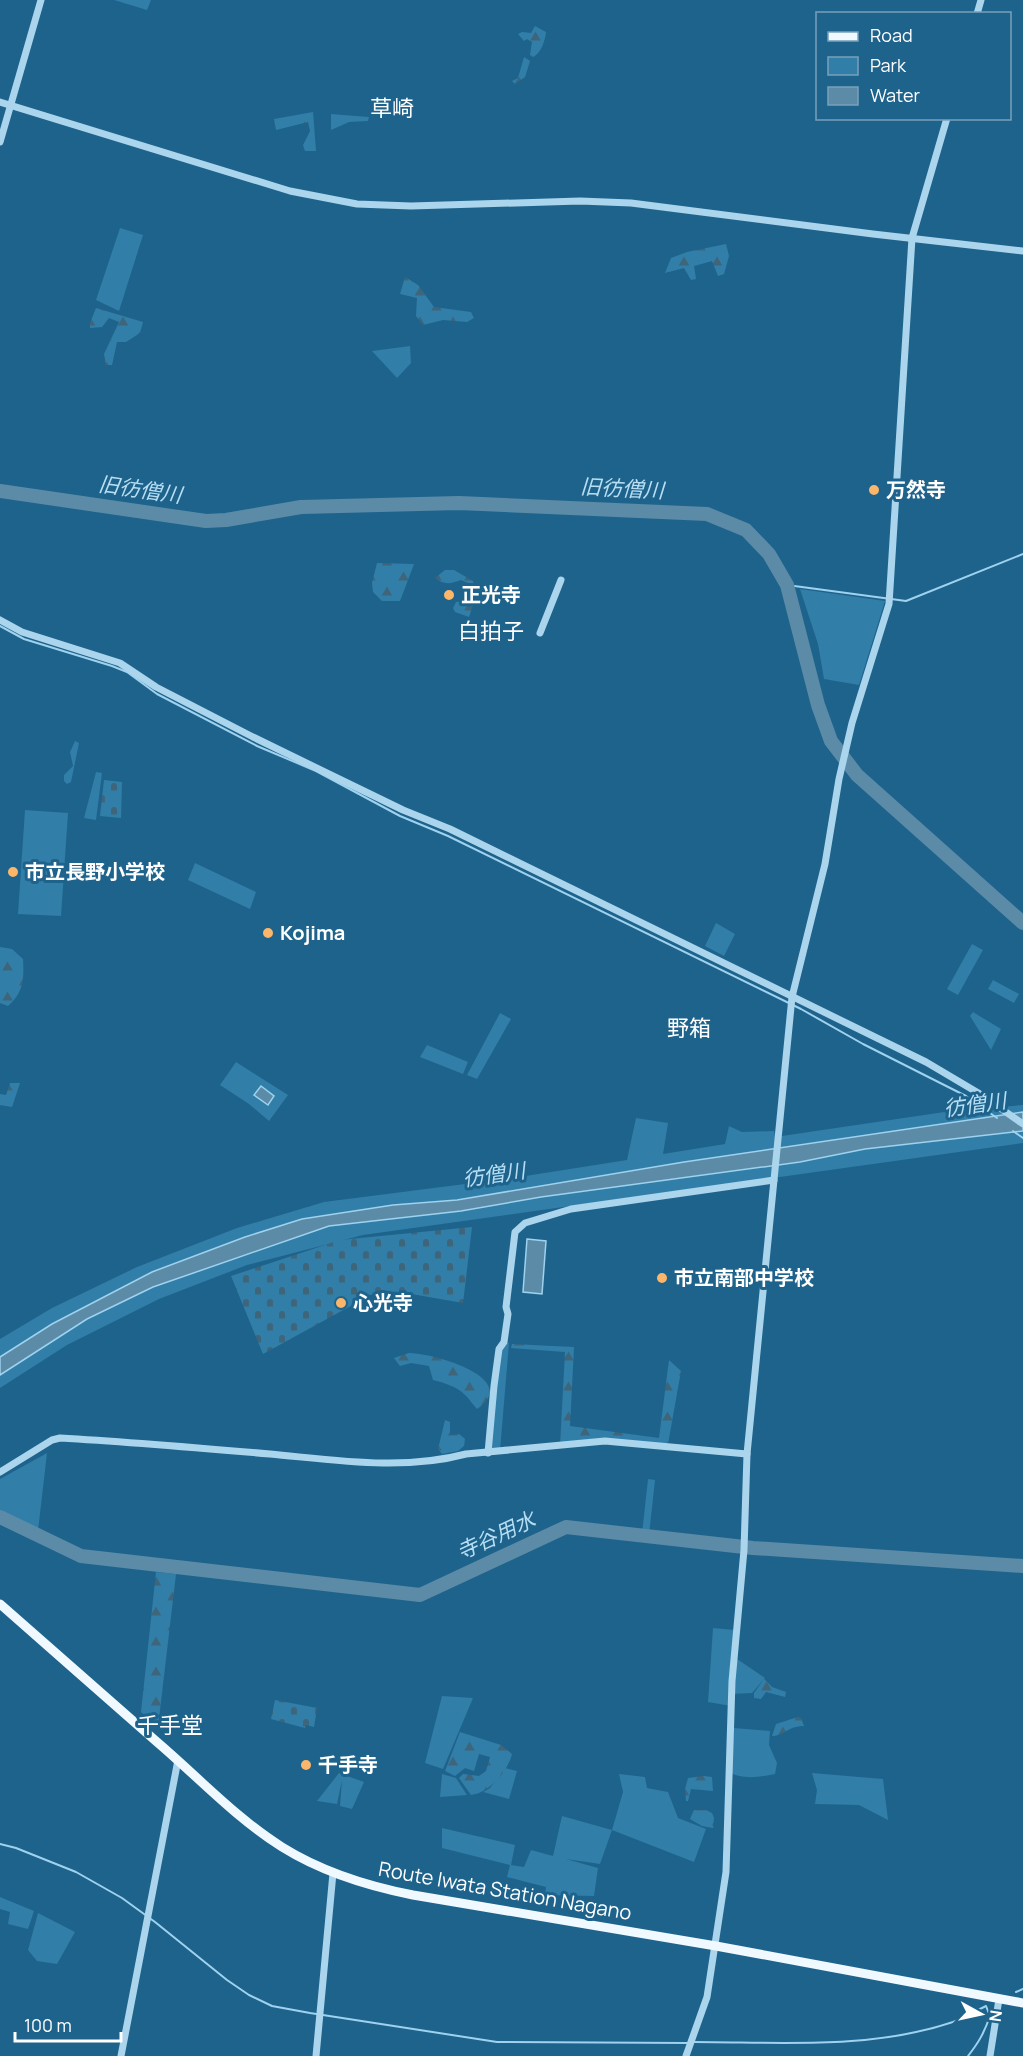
<svg xmlns="http://www.w3.org/2000/svg" width="1023" height="2056" viewBox="0 0 1023 2056" font-family="Manrope,'Noto Sans JP',sans-serif">
	<defs>
		<pattern id="forest-firs" width="22" height="20" patternUnits="userSpaceOnUse" patternTransform="scale(1.5)"><rect width="22" height="20" fill="#317ea9"/><path d="M5 1l3.5 6h-7zM16 11l3.5 6h-7z" fill="#3e657a"/></pattern>
		<pattern id="cemetery-stones" width="16" height="16" patternUnits="userSpaceOnUse" patternTransform="scale(1.5)"><rect width="16" height="16" fill="#317ea9"/><path d="M2 7V4a2 2 0 0 1 4 0v3zM10 15v-3a2 2 0 0 1 4 0v3z" fill="#3e657a"/></pattern>
	</defs>
	<rect width="100%" height="100%" fill="#1e638c"/>
	<!-- green -->
	<g fill="#317ea9">
		<path d="M114,0H151L147,10Z"/>
		<path d="M331,114L369,117L368,121L349,122L331,130Z"/>
		<path d="M120,228L143,235L119,311L96,300Z"/>
		<path d="M410,346L411,363L397,378L372,351Z"/>
		<path d="M800,589L885,601L859,685L824,679L818,644Z"/>
		<path d="M75,741L79,743L78,748L71,782L67,784L64,781V775L73,766L70,752Z"/>
		<path d="M96,772L102,773L96,820L84,818Z"/>
		<path d="M25,810L68,813L61,916L18,914Z"/>
		<path d="M195,863L256,892L250,909L188,880Z"/>
		<path d="M716,923L735,934L724,956L705,946Z"/>
		<path d="M972,944L983,950L958,995L947,989Z"/>
		<path d="M993,980L1019,994L1014,1003L988,989Z"/>
		<path d="M973,1012L1001,1029L991,1050L970,1016Z"/>
		<path d="M500,1013L511,1019L477,1079L467,1075Z"/>
		<path d="M427,1045L468,1062L463,1074L420,1057Z"/>
		<path d="M236,1062L288,1095L269,1121L249,1104L220,1085Z"/>
		<path d="M1023,1105V1143L363,1235L247,1265L159,1299L67,1345L0,1388V1339L52,1308L137,1267L237,1228L324,1202L519,1177L627,1160L636,1118L668,1123L663,1154L725,1144L729,1126L742,1132L774,1131L775,1137L951,1111Z"/>
		<path d="M504,1342L509,1343L500,1451L488,1453L493,1390Z"/>
		<path d="M47,1453L38,1531L0,1514V1479Z"/>
		<path d="M648,1479L655,1480L649,1535L642,1534Z"/>
		<path d="M713,1628L735,1630L734,1657L765,1678L752,1693L731,1694V1706L708,1702Z"/>
		<path d="M442,1696L473,1698L443,1769L425,1763Z"/>
		<path d="M734,1728L770,1731L769,1745L777,1763L775,1774C761,1777 742,1780 729,1772Z"/>
		<path d="M505,1768L517,1771L509,1799L483,1792L490,1788Z"/>
		<path d="M339,1773L364,1782L352,1809L340,1806L342,1780L337,1804L317,1801Z"/>
		<path d="M812,1773L883,1779L888,1820L859,1805L815,1804L817,1790Z"/>
		<path d="M442,1774L456,1778L467,1795L440,1797Z"/>
		<path d="M619,1774L645,1777L647,1788L668,1792L678,1818L706,1829L694,1862L612,1830L600,1864L566,1859L598,1868L594,1896L545,1895L546,1887L507,1877L510,1865L442,1848V1828L515,1845L511,1865L524,1867L531,1850L553,1856L562,1816L612,1830L623,1792Z"/>
		<path d="M0,1897L34,1911L28,1929L8,1924L10,1912L0,1909Z"/>
		<path d="M38,1913L75,1932L57,1964L37,1961L28,1950Z"/>
	</g>
	<!-- forest -->
	<g fill="url(#forest-firs)">
		<path d="M535,26L546,32C545,41 541,53 533,57L530,55L532,42L527,39L524,41L518,34L522,32L531,33Z"/>
		<path d="M524,57L530,61L525,77L515,84L512,81L518,78Z"/>
		<path d="M313,112L316,151H305L303,145L310,131L308,122L276,130L274,119Z"/>
		<path d="M726,244L729,256L724,274L718,276L712,261L694,266L696,279L691,280L684,268L665,273L671,258L687,252Z"/>
		<path d="M405,277L418,285L434,307L471,312L474,318L467,322L443,320L423,325L416,316L417,298L400,294Z"/>
		<path d="M96,308L143,322L140,333L126,342H117L112,365H106L104,354L119,322L109,318L102,327L90,328V323Z"/>
		<path d="M377,563L414,564L400,601H382L373,592L372,583Z"/>
		<path d="M445,570H454L473,581L476,596L469,617L455,612L453,608L456,602L465,601L468,583L461,580C450,584 444,585 435,578Z"/>
		<path d="M0,947L12,949L23,959C24,978 24,992 8,1006L0,1003Z"/>
		<path d="M10,1083H20L12,1107L0,1105V1094L6,1095Z"/>
		<path d="M512,1344L574,1347L570,1426L659,1438L669,1360L681,1371L668,1444L605,1441L560,1446L565,1352L511,1348Z"/>
		<path d="M409,1353C432,1353 523,1378 477,1409C472,1404 469,1398 464,1394C458,1387 442,1382 433,1380L429,1366L411,1363L400,1366L394,1358Z"/>
		<path d="M445,1420L450,1422V1435L459,1434L465,1439L464,1446L458,1451L442,1454L438,1449Z"/>
		<path d="M156,1572L176,1574L158,1727L141,1712Z"/>
		<path d="M764,1679L772,1687L786,1692L785,1697L766,1692L761,1699L754,1698V1693Z"/>
		<path d="M798,1717L801,1718L804,1726C787,1726 785,1736 772,1736L776,1724Z"/>
		<path d="M460,1732L501,1745L512,1754C508,1771 489,1793 471,1795L459,1778L463,1774L479,1776L486,1771L490,1757L479,1754L474,1771L465,1768L455,1776L445,1771Z"/>
		<path d="M704,1776L712,1777L713,1791L691,1789L688,1801H686L685,1789L688,1778Z"/>
		<path d="M694,1810H706L712,1813L714,1818L713,1828L702,1826L690,1819Z"/>
	</g>
	<!-- cemetery -->
	<g fill="url(#cemetery-stones)">
		<path d="M104,780L122,782L121,818L100,816Z"/>
		<path d="M472,1227L463,1303L400,1292L378,1291L263,1354L231,1276L340,1240Z"/>
		<path d="M275,1700L317,1708L314,1727L306,1725L305,1728L271,1719Z"/>
	</g>
	<!-- water -->
	<g fill="#5c8ba7" stroke="#9ed2ee" stroke-width="1.5">
		<path d="M261,1086L274,1096L268,1105L254,1095Z"/>
		<path d="M1023,1112V1131L865,1149L800,1162L541,1197L461,1211L329,1226L153,1287L87,1319L0,1375V1357L52,1324L152,1272L245,1237L302,1219L393,1205L457,1200L684,1162Z"/>
		<path d="M527,1239L546,1241L542,1294L523,1292Z"/>
	</g>
	<g fill="none" stroke-linecap="round" stroke-linejoin="round">
		<!-- stream -->
		<g stroke="#9ed2ee" stroke-width="2">
			<path d="M787,585L906,601L1023,554"/>
			<path d="M0,626L24,639L112,666L127,672L157,694L257,746L316,771L400,816L448,836L801,1009L863,1044L966,1096L997,1118"/>
			<path d="M1013,1131L1023,1138"/>
			<path d="M0,1844L16,1848L76,1872L122,1898L155,1922L227,1980L249,1995L272,2006L310,2013L497,2042L688,2043"/>
			<path d="M1016,1992L1023,1989"/>
			<path d="M694,2042C779,2042 870,2050 953,2022C964,2018 975,2011 986,2006L990,2016C984,2033 979,2042 968,2056"/>
		</g>
		<!-- river -->
		<g stroke="#5c8ba7" stroke-width="14">
			<path d="M0,491L206,521L226,520L301,507L459,503L707,514L746,530L769,554L787,585L818,705L831,741L857,775L1023,923"/>
			<path d="M0,1517L81,1556L420,1595L566,1527L753,1548L1023,1566"/>
		</g>
		<!-- minor -->
		<g stroke="#abd5ec" stroke-width="7">
			<path d="M977,14L981,0"/>
			<path d="M0,102L290,191L357,204L411,206L580,201L631,203L873,234L1023,251"/>
			<path d="M0,142L41,0"/>
			<path d="M0,620L22,632L120,663L156,687L253,737L403,810L450,829L926,1062L980,1094L1023,1124"/>
			<path d="M540,633L561,580"/>
			<path d="M488,1453L494,1386L499,1349L504,1342L508,1314L506,1307L515,1232L525,1223L571,1209L774,1180"/>
			<path d="M0,1472L52,1440L60,1438C130,1442 200,1448 270,1454C335,1460 402,1471 466,1454L605,1441L747,1454"/>
			<path d="M121,2056L178,1760"/>
			<path d="M316,2056L333,1873"/>
			<path d="M686,2056L707,1997L726,1872L732,1681L744,1550L747,1454L792,997L825,864L839,779L852,723L889,604L912,238L947,118"/>
			<path d="M990,2056L999,1999"/>
		</g>
		<!-- major -->
		<path stroke="#f0f9ff" stroke-width="9" d="M0,1604C52,1650 105,1696 157,1742C198,1777 236,1818 282,1847C322,1872 367,1886 413,1895L716,1946L1023,2003"/>
	</g>
	<!-- markers -->
	<g fill="#fbb66a" stroke="#1e638c" stroke-width="2">
		<circle cx="874" cy="490" r="6"/>
		<circle cx="449" cy="595" r="6"/>
		<circle cx="13" cy="872" r="6"/>
		<circle cx="268" cy="933" r="6"/>
		<circle cx="662" cy="1278" r="6"/>
		<circle cx="341" cy="1303" r="6"/>
		<circle cx="306" cy="1765" r="6"/>
	</g>
	<g text-anchor="middle" stroke-width="6" stroke-linejoin="round" paint-order="stroke">
		<!-- poi labels -->
		<g font-size="20" font-weight="bold" fill="#fff" stroke="#1e638c" text-anchor="start">
			<text x="886" y="497">万然寺</text>
			<text x="461" y="602">正光寺</text>
			<text x="25" y="879">市立長野小学校</text>
			<text x="280" y="940">Kojima</text>
			<text x="674" y="1285">市立南部中学校</text>
			<text x="353" y="1310">心光寺</text>
			<text x="318" y="1772">千手寺</text>
		</g>
		<!-- street labels -->
		<g font-size="20" fill="#fff" stroke="#1e638c">
			<text transform="translate(505 1891) rotate(10)" y="7">Route Iwata Station Nagano</text>
		</g>
		<!-- water labels -->
		<g font-size="21" font-style="italic" fill="#b7def3" stroke="#1e638c">
			<text transform="translate(622 489) rotate(3)" y="7">旧彷僧川</text>
			<text transform="translate(140 490) rotate(8)" y="7">旧彷僧川</text>
			<text transform="translate(975 1105) rotate(-8)" y="7">彷僧川</text>
			<text transform="translate(494 1175) rotate(-8)" y="7">彷僧川</text>
			<text transform="translate(496 1536) rotate(-25)" y="7">寺谷用水</text>
		</g>
		<!-- quarter labels -->
		<g font-size="22" fill="#fff" stroke="#1e638c">
			<text x="392" y="116">草崎</text>
			<text x="491" y="639">白拍子</text>
			<text x="689" y="1036">野箱</text>
			<text x="170" y="1733">千手堂</text>
		</g>
	</g>
	<!-- legend -->
	<rect x="816" y="12" width="195" height="108" fill="#1e638c" stroke="#78a1ba" stroke-width="1.5"/>
	<rect x="828" y="32" width="30" height="9" fill="#f0f9ff" stroke="#78a1ba" stroke-width="1.5"/>
	<text x="870" y="42" font-size="18" fill="#ffffff">Road</text>
	<rect x="828" y="57" width="30" height="18" fill="#317ea9" stroke="#78a1ba" stroke-width="1.5"/>
	<text x="870" y="72" font-size="18" fill="#ffffff">Park</text>
	<rect x="828" y="87" width="30" height="18" fill="#5c8ba7" stroke="#78a1ba" stroke-width="1.5"/>
	<text x="870" y="102" font-size="18" fill="#ffffff">Water</text>
	<!-- north arrow -->
	<g transform="translate(981 2014) rotate(98)" stroke="#1e638c" stroke-width="4.5" paint-order="stroke">
	<path d="M0-4.5L10 22L0 15L-10 22Z" fill="#ffffff"/>
	<text y="-9" font-size="16" font-weight="bold" text-anchor="middle" fill="#ffffff">N</text>
	</g>
	<!-- scale -->
	<path d="M15 2032v9h106v-9" fill="none" stroke="#ffffff" stroke-width="3"/>
	<text x="24" y="2032" font-size="18" fill="#ffffff" stroke="#1e638c" stroke-width="4.5" paint-order="stroke">100 m</text>
</svg>
